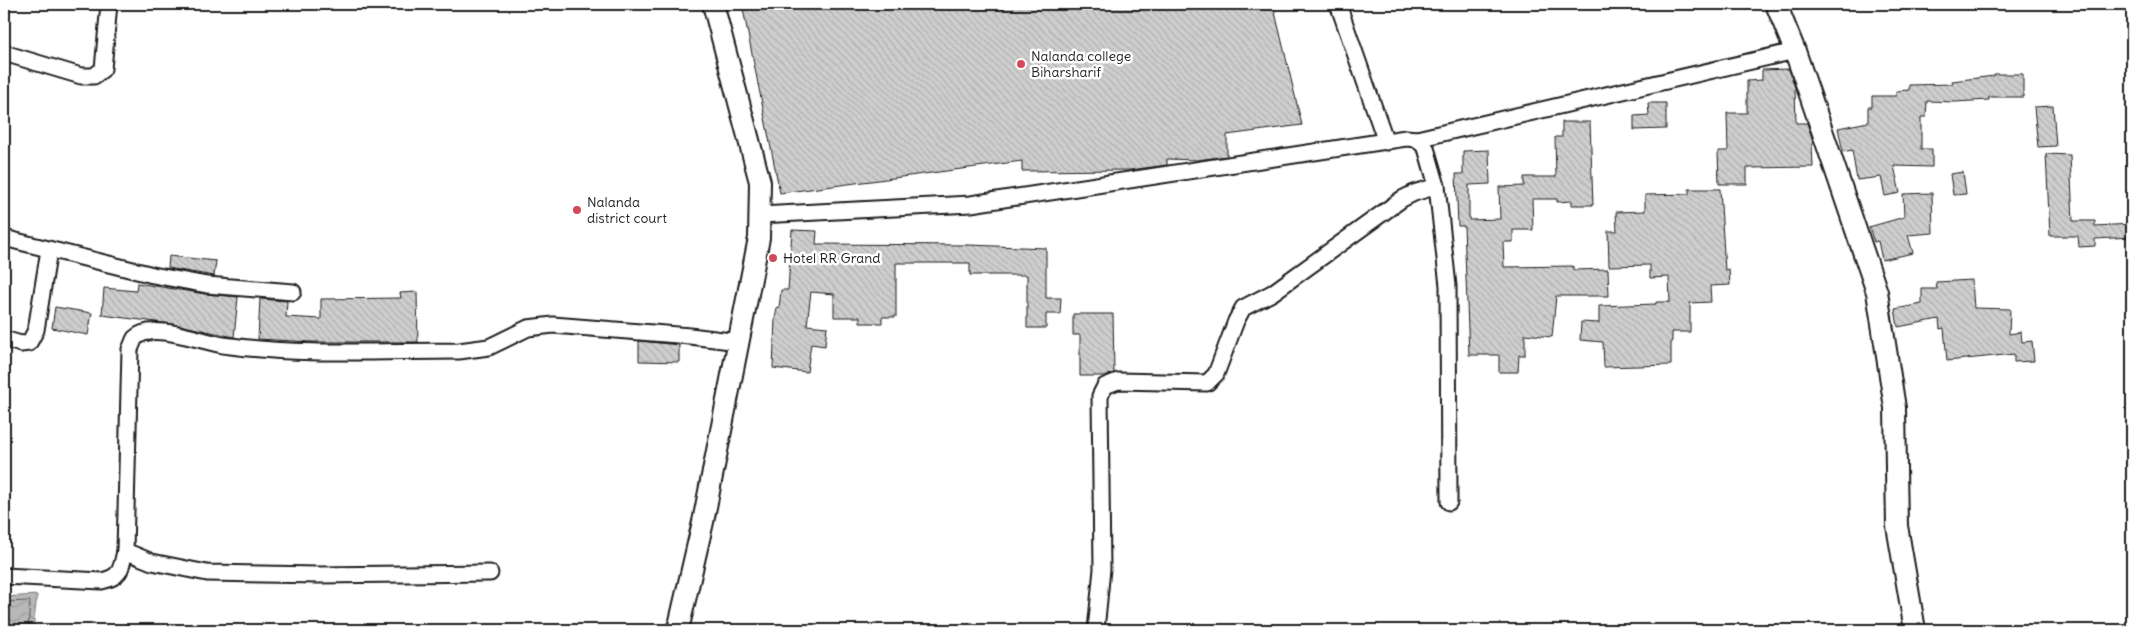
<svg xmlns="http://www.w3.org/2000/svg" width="2136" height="634" viewBox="0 0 2136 634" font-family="Delius,sans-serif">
	<defs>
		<pattern id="water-waves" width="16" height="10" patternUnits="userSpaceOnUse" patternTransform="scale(1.25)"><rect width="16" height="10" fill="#b8b8b8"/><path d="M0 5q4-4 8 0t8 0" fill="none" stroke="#9e9e9e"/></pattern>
		<pattern id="building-back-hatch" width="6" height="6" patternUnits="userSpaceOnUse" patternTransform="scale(1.25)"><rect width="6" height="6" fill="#cecece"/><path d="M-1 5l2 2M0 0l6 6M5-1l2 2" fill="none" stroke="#b0b0b0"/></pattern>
	</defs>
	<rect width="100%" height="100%" fill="#fff"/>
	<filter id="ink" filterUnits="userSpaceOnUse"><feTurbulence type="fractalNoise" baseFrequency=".02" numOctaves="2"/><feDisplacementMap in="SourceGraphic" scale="10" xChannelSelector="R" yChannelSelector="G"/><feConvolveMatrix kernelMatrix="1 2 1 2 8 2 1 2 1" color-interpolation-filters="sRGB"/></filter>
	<g filter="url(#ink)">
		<!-- water -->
		<path fill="url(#water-waves)" stroke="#7a7a7a" d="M37,595L33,630H4V597Z"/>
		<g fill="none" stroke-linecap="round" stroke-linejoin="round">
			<!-- shore -->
			<path stroke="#5a5a5a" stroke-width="1" d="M4,602L30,601L28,630"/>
		</g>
		<!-- building -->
		<g fill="url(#building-back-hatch)" stroke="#1c1c1c">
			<path d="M742,4H1273L1302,125L1227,135V156L1197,160L1167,159V165L1130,170L1022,171V161L780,193Z"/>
			<path d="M1789,69L1795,88L1796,123H1807L1814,144H1812L1813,167L1747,168V184H1719L1718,151H1728L1727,113H1747V81L1762,80V70Z"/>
			<path d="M1994,74H2023V97H1989V100L1955,102L1927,101L1926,117H1921V149H1932V167L1894,166L1900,193L1885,196L1881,177L1857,180L1852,150L1843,152L1838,128L1868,122V107H1872V96H1896V91L1909,90V85L1953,84L1952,81L1994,76Z"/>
			<path d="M1648,103H1666V129L1634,130V116L1649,115Z"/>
			<path d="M2053,106L2056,146L2038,147L2034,107Z"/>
			<path d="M1562,122H1590L1593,205H1572V201L1557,202V199H1532L1533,230H1513V242H1503L1504,267L1573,266V270L1608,269L1609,296H1556L1552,337L1525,334V355H1519L1518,372H1499V355H1469L1464,226H1458L1456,174H1463V151L1489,150L1490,184L1469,185V220L1500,219L1499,187L1524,186V177H1556L1555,137H1562Z"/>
			<path d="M2046,154L2070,155L2073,221H2095V226L2132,224V237L2095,239V246L2079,247L2078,236H2050Z"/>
			<path d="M1963,172L1966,194L1953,195L1950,174Z"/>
			<path d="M1689,189H1720L1725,270L1729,269L1730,285L1710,286L1711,302L1690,303V332H1672V341H1671V365L1604,367L1603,342L1580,340L1581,322L1599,323V306L1656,304V302H1670L1669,277L1650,278V265L1609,266L1608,231H1617L1616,212L1645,211V195L1689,194Z"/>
			<path d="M1932,193L1933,233L1908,235L1913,253L1882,260L1878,241L1874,242L1869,227L1904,217L1903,194Z"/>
			<path d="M792,230L817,231L816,244L969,245L1046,248V298H1061L1060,314H1046V328H1027V275H970V263H896V317H882V323H860V317H834V294L811,292L807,325L827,327L825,346L811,344L807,372L773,368L775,319L777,307L779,308L781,290H788Z"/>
			<path d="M169,256L216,261L214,276L168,268Z"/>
			<path d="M1972,280L1974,308L2010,309L2009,334L2021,332L2022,342L2032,341L2034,361L2014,362V354L1947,361L1944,328L1940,329L1939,319L1898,327L1895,309L1922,304V289H1937L1936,282Z"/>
			<path d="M137,283L205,294L238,297L234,337L179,325L102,315L104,288L136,291Z"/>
			<path d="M417,292L418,342H311L258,339L260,299L287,301L286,317L321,319V299L401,298L400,293Z"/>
			<path d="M55,307L92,313L88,335L52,328Z"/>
			<path d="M1073,314H1113L1114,373L1106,376H1080V335H1073Z"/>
			<path d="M639,341L679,345V362L639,361Z"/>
		</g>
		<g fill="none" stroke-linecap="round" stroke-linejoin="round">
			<defs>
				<g id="minor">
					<path d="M1338,4L1386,142"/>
					<path d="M4,53L81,76H94L103,69L109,4"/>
					<path d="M1417,139L1795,51"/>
					<path d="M760,215L971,204L1406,138L1417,139L1426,148L1437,186L1448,286L1449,502"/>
					<path d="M4,238L153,275L207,285L293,292"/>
					<path d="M4,339L21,344L29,343L36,330L49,250"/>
					<path d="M125,551L152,562L207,573L318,575L490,573"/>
					<path d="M4,576L102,581C121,577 121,569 125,551L130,349C132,346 133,341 135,338C151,321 203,342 223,345C301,356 380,351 459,351L489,347L528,328L553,325L690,336L739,342"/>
					<path d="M1096,630L1102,569L1100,396L1105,386L1118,381L1207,383L1216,374L1236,321L1243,308L1272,293L1402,199L1414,193L1437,186"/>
				</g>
				<g id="secondary">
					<path d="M1776,4L1795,51L1877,292L1895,408L1897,526L1915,630"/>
					<path d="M678,630L703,522L759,238L760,182L713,4"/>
				</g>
			</defs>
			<!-- minor casing -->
			<use href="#minor" stroke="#1c1c1c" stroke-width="19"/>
			<!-- secondary casing -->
			<use href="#secondary" stroke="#1c1c1c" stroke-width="24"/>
			<!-- minor -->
			<use href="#minor" stroke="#fff" stroke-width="15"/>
			<!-- secondary -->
			<use href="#secondary" stroke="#fff" stroke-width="20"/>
		</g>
	</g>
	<!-- markers -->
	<g fill="#d1495b" stroke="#fff" stroke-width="2">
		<circle cx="1021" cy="64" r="5"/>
		<circle cx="577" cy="210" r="5"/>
		<circle cx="773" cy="258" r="5"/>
	</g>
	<g text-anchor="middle" stroke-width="5" stroke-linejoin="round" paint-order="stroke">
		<!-- poi labels -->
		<g font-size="14" fill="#1c1c1c" stroke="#fff" text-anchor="start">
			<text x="1031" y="61">Nalanda college<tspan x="1031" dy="16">Biharsharif</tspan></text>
			<text x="587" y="207">Nalanda<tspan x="587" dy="16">district court</tspan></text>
			<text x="783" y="263">Hotel RR Grand</text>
		</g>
	</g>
	<!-- margin -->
	<rect width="2136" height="634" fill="none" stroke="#fff" stroke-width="20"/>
	<rect x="10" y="10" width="2116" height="614" fill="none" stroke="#1c1c1c" stroke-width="2" filter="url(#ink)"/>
</svg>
